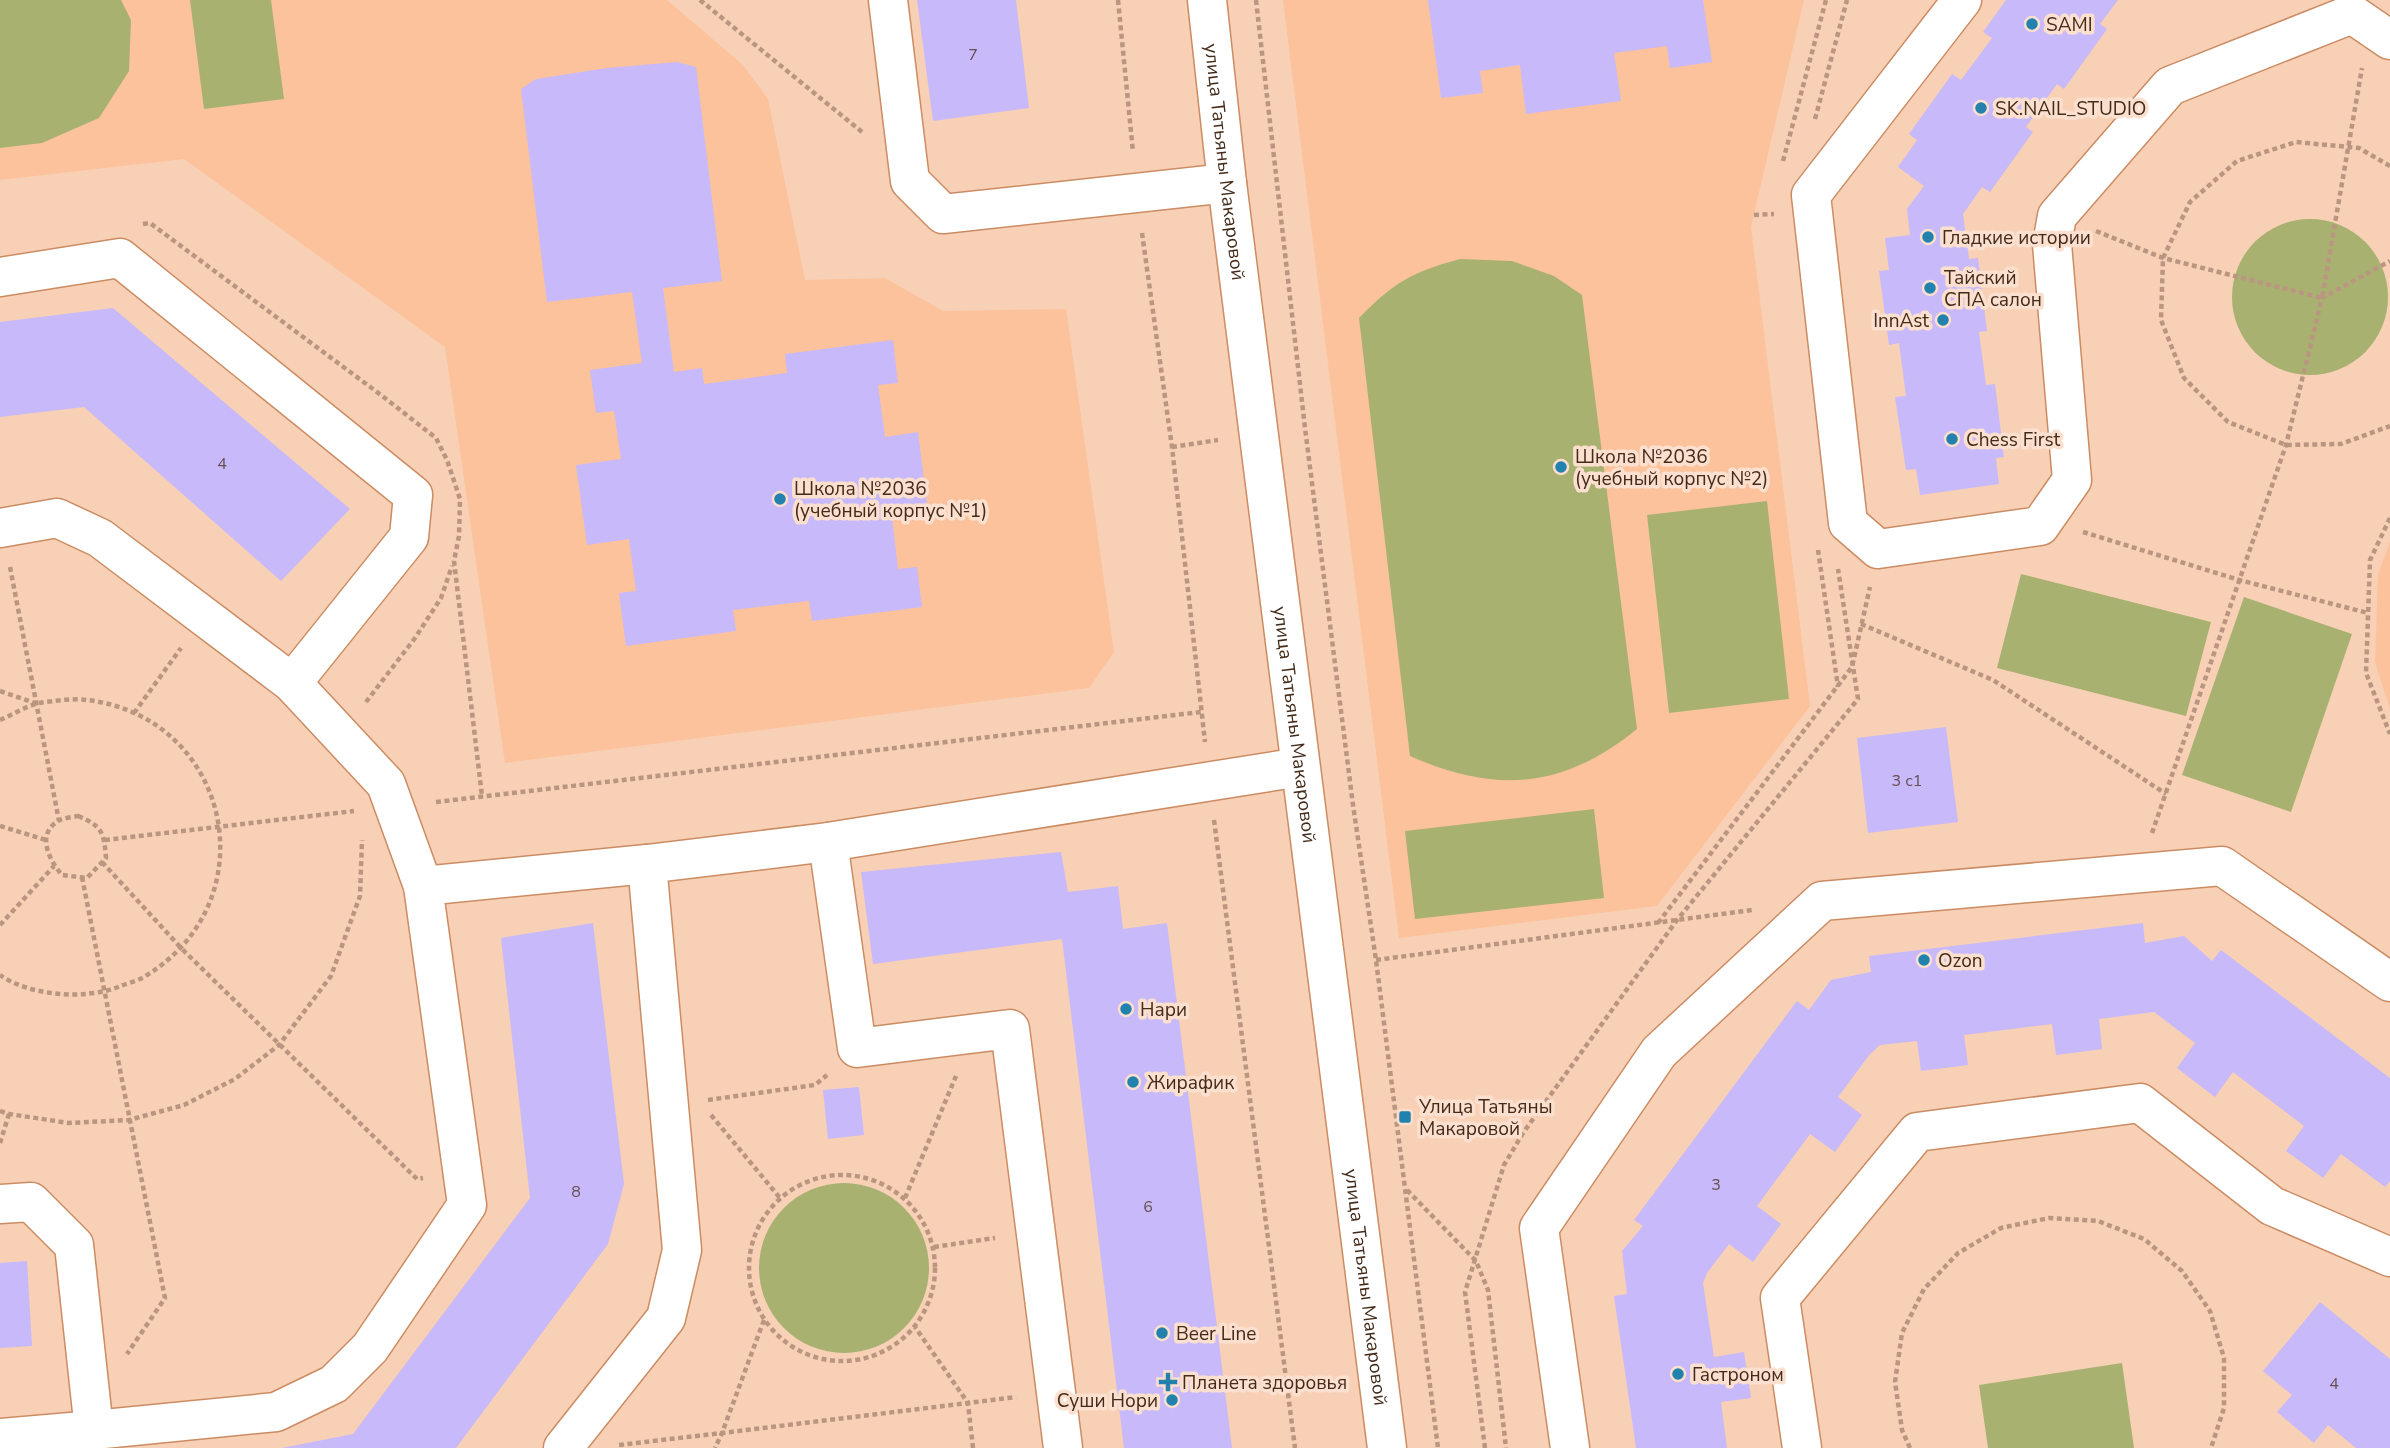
<svg xmlns="http://www.w3.org/2000/svg" width="2390" height="1448" viewBox="0 0 2390 1448" font-family="'Nunito Sans',sans-serif">
	<rect width="100%" height="100%" fill="#f8d0b6"/>
	<!-- built -->
	<g fill="#fcc29c">
		<path d="M0,0H667L743,65L768,99L805,280L885,278L943,311L1066,309L1114,652L1089,688L505,763L445,347L184,159L0,180Z"/>
		<path d="M1283,0H1804L1751,227L1810,706L1657,906L1399,938Z"/>
		<path d="M2390,542V709L2375,662L2378,574Z"/>
	</g>
	<!-- green -->
	<g fill="#a9b171">
		<path d="M0,0H121L131,20L129,71L99,118L42,143L0,148Z"/>
		<path d="M190,0H271L284,99L204,109Z"/>
		<circle cx="2310" cy="297" r="78"/>
		<path d="M1460,259L1512,261L1554,276L1582,295L1637,729C1563,789 1496,794 1410,756L1359,318C1394,282 1412,272 1460,259Z"/>
		<path d="M1767,501L1789,699L1669,713L1647,515Z"/>
		<path d="M2021,574L2211,622L2186,716L1997,668Z"/>
		<path d="M2244,597L2352,634L2291,812L2182,775Z"/>
		<path d="M1594,809L1604,898L1415,919L1405,831Z"/>
		<circle cx="844" cy="1268" r="85"/>
		<path d="M2122,1363L2134,1448H1988L1979,1385Z"/>
	</g>
	<!-- building -->
	<g fill="#c7b9fa">
		<path d="M917,0H1016L1029,108L933,121Z"/>
		<path d="M1428,0H1703L1712,62L1670,68L1667,46L1614,53L1621,101L1526,114L1520,65L1480,71L1483,93L1441,98Z"/>
		<path d="M2006,0H2118L2100,24L2107,29L2064,89L2057,84L2026,127L2033,132L1990,192L1982,187L1963,214L1969,259L1978,258L1987,331L1979,332L1986,385L1995,384L2004,457L1996,458L1999,484L1920,495L1916,469L1906,470L1895,397L1906,396L1899,343L1889,345L1879,271L1889,270L1885,238L1910,235L1907,209L1924,186L1898,167L1917,140L1909,134L1952,74L1961,80L1992,38L1983,32Z"/>
		<path d="M677,62L696,67L722,281L663,288L674,372L702,368L704,384L787,373L785,354L893,340L898,383L878,385L885,437L918,432L928,512L892,517L898,569L917,567L922,607L812,621L809,601L733,610L736,631L626,646L619,593L636,591L629,539L587,545L576,465L621,459L614,411L596,413L590,370L642,363L632,292L547,302L521,89L536,79L607,68Z"/>
		<path d="M113,308L350,509L281,581L84,407L0,417V322Z"/>
		<path d="M1946,727L1958,822L1868,833L1857,738Z"/>
		<path d="M1061,852L1068,892L1118,886L1123,929L1167,923L1232,1448H1124L1062,939L873,964L861,872Z"/>
		<path d="M593,923L624,1184L608,1244L456,1448H282L353,1434L530,1198L501,938Z"/>
		<path d="M2143,923L2145,943L2184,936L2212,961L2221,950L2390,1078V1181L2385,1187L2341,1154L2323,1178L2286,1151L2304,1126L2233,1072L2215,1097L2177,1068L2195,1043L2154,1012L2099,1019L2102,1049L2080,1052L2056,1055L2052,1024L1964,1035L1968,1065L1921,1071L1917,1041L1880,1045L1870,1054L1838,1097L1862,1115L1835,1152L1810,1134L1757,1206L1781,1224L1753,1262L1729,1244L1707,1273L1703,1283L1714,1357L1744,1352L1751,1398L1721,1402L1727,1448H1636L1614,1296L1627,1294L1622,1251L1643,1226L1634,1220L1797,1001L1809,1010L1831,980L1871,972L1869,956Z"/>
		<path d="M859,1087L864,1135L828,1139L823,1090Z"/>
		<path d="M27,1261L32,1346L0,1348V1263Z"/>
		<path d="M2320,1302L2390,1359V1448H2356L2328,1425L2314,1443L2277,1412L2292,1395L2263,1371Z"/>
	</g>
	<g fill="none" stroke-linecap="round" stroke-linejoin="round">
		<defs>
			<g id="minor">
				<path d="M888,0L910,181L943,214L1227,183"/>
				<path id="s1" d="M1207,0L1227,183L1387,1448"/>
				<path d="M1962,0L1811,195L1848,523L1878,549L2040,526L2072,480L2052,244L2057,216L2170,86L2352,14L2390,40"/>
				<path d="M0,277L120,258L413,495L409,537L292,683"/>
				<path d="M0,528L57,518L100,538L292,683L386,784L423,886"/>
				<path d="M828,842L857,1048L1010,1029L1063,1448"/>
				<path d="M0,1204L31,1202L74,1245L94,1430L276,1412L334,1384L370,1348L467,1205L423,886L647,864L828,842L1300,767"/>
				<path d="M0,1438L94,1430"/>
				<path d="M563,1448L666,1318L682,1250L647,864"/>
				<path d="M1570,1448L1539,1228L1659,1052L1822,901L2222,866L2390,982"/>
				<path d="M1802,1448L1780,1298L1917,1132L2140,1103L2272,1206L2390,1257"/>
			</g>
		</defs>
		<!-- minor casing -->
		<use href="#minor" stroke="#cb8c63" stroke-width="41"/>
		<!-- path -->
		<g stroke="#ba9680" stroke-width="4.5" stroke-dasharray="5 3.5" stroke-linecap="butt">
			<path d="M700,0L862,132"/>
			<path d="M1118,0L1133,152"/>
			<path d="M1256,0L1305,428L1353,805L1376,960L1438,1448"/>
			<path d="M1815,119L1847,0"/>
			<path d="M1783,161L1826,0"/>
			<path d="M2390,166L2359,148L2296,142L2237,161L2190,202L2163,258L2161,320L2184,378L2228,422L2286,445L2341,444L2390,426"/>
			<path d="M1754,215L1774,214"/>
			<path d="M143,224L150,223L381,395L436,438L447,460L460,499L459,536L454,561L482,796"/>
			<path d="M2096,231L2163,258L2322,298L2362,68"/>
			<path d="M1142,233L1172,447L1205,742"/>
			<path d="M1172,447L1218,440"/>
			<path d="M2390,518L2370,560L2366,673L2390,734"/>
			<path d="M2083,532L2239,580L2368,613"/>
			<path d="M1818,550L1838,687"/>
			<path d="M10,567L59,821"/>
			<path d="M1861,624L1993,680L2166,794"/>
			<path d="M0,691L35,703"/>
			<path d="M366,702L415,638L441,598L452,566"/>
			<path d="M134,713L181,648"/>
			<path d="M0,720C12,715 26,706 39,703C53,701 72,698 87,700C230,717 270,899 147,975C139,981 127,983 118,987C84,1000 30,996 0,975"/>
			<path d="M436,802L1201,712"/>
			<path d="M78,816C102,826 104,832 106,858L87,878L62,875C49,860 35,833 60,820C65,818 73,817 78,816Z"/>
			<path d="M1214,820L1295,1448"/>
			<path d="M0,826L46,840"/>
			<path d="M2152,833L2286,445L2322,298L2390,261"/>
			<path d="M105,840L354,811"/>
			<path d="M102,862L182,949L417,1179L423,1178"/>
			<path d="M82,877L165,1298L127,1354"/>
			<path d="M1658,923L1852,667L1870,587"/>
			<path d="M0,925L54,866"/>
			<path d="M1376,960L1752,910"/>
			<path d="M708,1100L815,1085L827,1075"/>
			<path d="M0,1111L9,1114L69,1123L129,1120L184,1105L235,1079L279,1045L331,976L360,896L362,840"/>
			<path d="M711,1115L780,1198"/>
			<path d="M0,1143L9,1114"/>
			<circle cx="842" cy="1268" r="93"/>
			<path d="M1407,1190L1476,1261L1488,1290L1506,1448"/>
			<path d="M905,1198L956,1076"/>
			<path d="M934,1247L995,1238"/>
			<path d="M764,1320L722,1433L968,1403L915,1327"/>
			<path d="M619,1445L722,1433L715,1448"/>
			<path d="M973,1448L968,1403L1016,1397"/>
			<path d="M1485,1448L1465,1292L1504,1165L1523,1133L1677,920L1858,699L1838,569"/>
			<path d="M1910,1448L1902,1430L1895,1382L1902,1333L1924,1289L1958,1253L2001,1228L2049,1218L2098,1221L2144,1239L2182,1271L2210,1311L2224,1358V1408L2211,1448"/>
		</g>
		<!-- minor -->
		<use href="#minor" stroke="#fff" stroke-width="38"/>
	</g>
	<!-- markers -->
	<g fill="#2281ad" stroke="#fbe0cf" stroke-width="2.5">
		<circle cx="2032" cy="24" r="7"/>
		<circle cx="1981" cy="108" r="7"/>
		<circle cx="1928" cy="237" r="7"/>
		<circle cx="1930" cy="288" r="7"/>
		<circle cx="1943" cy="320" r="7"/>
		<circle cx="1952" cy="439" r="7"/>
		<circle cx="1561" cy="467" r="7"/>
		<circle cx="780" cy="499" r="7"/>
		<circle cx="1924" cy="960" r="7"/>
		<circle cx="1126" cy="1009" r="7"/>
		<circle cx="1133" cy="1082" r="7"/>
		<rect x="1398" y="1110" width="14" height="14" rx="3.5"/>
		<circle cx="1162" cy="1333" r="7"/>
		<circle cx="1678" cy="1374" r="7"/>
		<path d="M1164.5 1371.5h7v7h7v7h-7v7h-7v-7h-7v-7h7z"/>
		<circle cx="1172" cy="1400" r="7"/>
	</g>
	<g text-anchor="middle" stroke-width="7" stroke-linejoin="round" paint-order="stroke">
		<!-- number labels -->
		<g font-size="16" fill="#654e51">
			<text x="973" y="60">7</text>
			<text x="222" y="469">4</text>
			<text x="1907" y="786">3 с1</text>
			<text x="1716" y="1190">3</text>
			<text x="576" y="1197">8</text>
			<text x="1148" y="1212">6</text>
			<text x="2334" y="1389">4</text>
		</g>
		<!-- poi labels -->
		<g font-size="19" fill="#442a19" stroke="#fbe0cf" text-anchor="start">
			<text x="2046" y="31">SAMI</text>
			<text x="1995" y="115">SK.NAIL_STUDIO</text>
			<text x="1942" y="244">Гладкие истории</text>
			<text x="1944" y="284">Тайский<tspan x="1944" dy="22">СПА салон</tspan></text>
			<text x="1929" y="327" text-anchor="end">InnAst</text>
			<text x="1966" y="446">Chess First</text>
			<text x="1575" y="463">Школа №2036<tspan x="1575" dy="22">(учебный корпус №2)</tspan></text>
			<text x="794" y="495">Школа №2036<tspan x="794" dy="22">(учебный корпус №1)</tspan></text>
			<text x="1938" y="967">Ozon</text>
			<text x="1140" y="1016">Нари</text>
			<text x="1147" y="1089">Жирафик</text>
			<text x="1419" y="1113">Улица Татьяны<tspan x="1419" dy="22">Макаровой</tspan></text>
			<text x="1176" y="1340">Beer Line</text>
			<text x="1692" y="1381">Гастроном</text>
			<text x="1182" y="1389">Планета здоровья</text>
			<text x="1158" y="1407" text-anchor="end">Суши Нори</text>
		</g>
		<!-- street labels -->
		<g font-size="19" fill="#442a19" stroke="#fbe0cf">
			<text dy="7" stroke="none"><textPath href="#s1" startOffset="163">улица Татьяны Макаровой</textPath></text>
			<text dy="7" stroke="none"><textPath href="#s1" startOffset="730">улица Татьяны Макаровой</textPath></text>
			<text dy="7" stroke="none"><textPath href="#s1" startOffset="1297">улица Татьяны Макаровой</textPath></text>
		</g>
	</g>
</svg>
